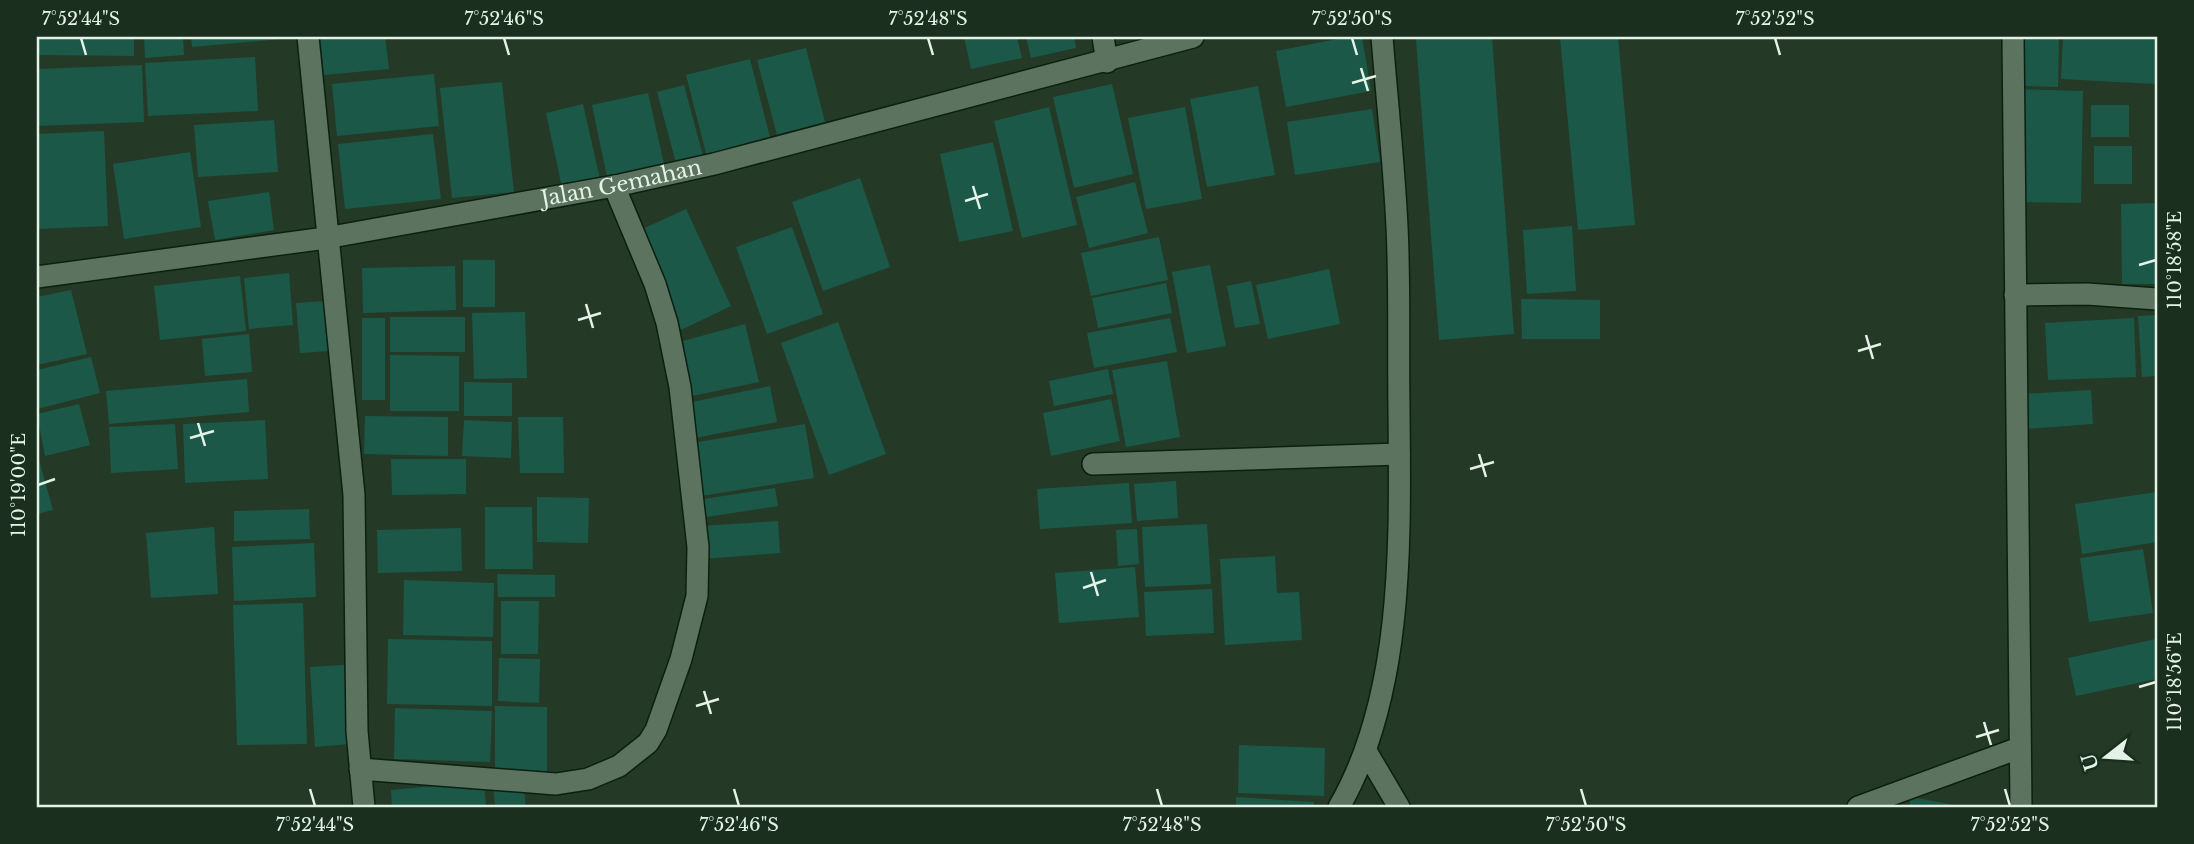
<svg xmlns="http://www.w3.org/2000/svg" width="2194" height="844" viewBox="0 0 2194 844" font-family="'Libre Baskerville',serif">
	<rect width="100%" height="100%" fill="#243a27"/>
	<!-- building -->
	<g fill="#1b5848">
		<path d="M37,37H134V56L37,55Z"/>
		<path d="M144,37H183L184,55L145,58Z"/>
		<path d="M191,37H282V39L192,47Z"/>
		<path d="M320,37H385L389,69L324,75Z"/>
		<path d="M964,37H1017L1022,58L971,69Z"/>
		<path d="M1026,37H1074L1076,48L1031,58Z"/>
		<path d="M1348,37H1362L1371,91L1286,107L1276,51Z"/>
		<path d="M1444,37H1492L1514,334L1439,340L1416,39Z"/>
		<path d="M1560,37H1618L1635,225L1578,230Z"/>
		<path d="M2021,37H2059L2058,87L2020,86Z"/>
		<path d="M2063,37H2157L2155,84L2061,79Z"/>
		<path d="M806,48L825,122L777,135L757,60Z"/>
		<path d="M255,57L258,111L148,116L145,63Z"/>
		<path d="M750,59L771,141L707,157L686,75Z"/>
		<path d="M142,65L144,122L37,126V69Z"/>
		<path d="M434,74L439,126L337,136L332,84Z"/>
		<path d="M502,82L514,192L452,198L440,88Z"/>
		<path d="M1112,84L1133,174L1074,188L1053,97Z"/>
		<path d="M684,85L703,156L676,163L657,92Z"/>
		<path d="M1258,86L1275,175L1207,187L1190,99Z"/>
		<path d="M2019,89L2083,91L2081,203L2017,202Z"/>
		<path d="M648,93L664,164L607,177L592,105Z"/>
		<path d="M583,104L600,179L562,187L546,113Z"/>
		<rect x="2091" y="105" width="38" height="32"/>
		<path d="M1049,107L1077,225L1022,238L994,121Z"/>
		<path d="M1185,107L1202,199L1146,209L1128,118Z"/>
		<path d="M1372,109L1380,162L1295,175L1287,122Z"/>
		<path d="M274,120L278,172L198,177L194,125Z"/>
		<path d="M104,131L108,226L37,229V134Z"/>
		<path d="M433,134L441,199L345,209L338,144Z"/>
		<path d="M993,142L1013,231L959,242L940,154Z"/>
		<rect x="2094" y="146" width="38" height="38"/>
		<path d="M190,152L201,227L124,239L113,164Z"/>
		<path d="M860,178L890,267L823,291L792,202Z"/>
		<path d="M1135,182L1148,233L1089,248L1076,197Z"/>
		<path d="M269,192L274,230L215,240L208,201Z"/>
		<path d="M2157,203V284H2122L2121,204Z"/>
		<path d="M686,209L731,306L681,330L636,232Z"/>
		<path d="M1572,226L1576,291L1527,294L1523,230Z"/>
		<path d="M792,227L823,314L767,334L736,247Z"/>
		<path d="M1159,237L1168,280L1091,296L1081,253Z"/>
		<rect x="463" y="260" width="32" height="47"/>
		<path d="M1210,265L1226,346L1187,353L1172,272Z"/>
		<path d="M455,266L456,310L363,313L362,268Z"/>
		<path d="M1329,269L1340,324L1268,339L1256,285Z"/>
		<path d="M289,273L293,325L249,329L244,278Z"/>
		<path d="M240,276L246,331L160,340L154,286Z"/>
		<path d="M1251,281L1260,324L1235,328L1227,286Z"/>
		<path d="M1166,283L1172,313L1098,328L1092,298Z"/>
		<path d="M71,290L87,354L37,365V297Z"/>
		<path d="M1521,299L1600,300V339H1522Z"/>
		<path d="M325,301L329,351L300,353L296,303Z"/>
		<path d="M525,312L527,378L474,379L472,313Z"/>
		<path d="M2157,315V376L2142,377L2138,316Z"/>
		<rect x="390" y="317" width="75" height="35"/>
		<rect x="362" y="318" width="23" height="82"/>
		<path d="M1170,318L1177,352L1094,368L1087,333Z"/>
		<path d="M2134,318L2136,377L2048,380L2045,323Z"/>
		<path d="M838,322L886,454L829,475L781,343Z"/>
		<path d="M745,324L759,382L692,396L683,341Z"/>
		<path d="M249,334L252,372L205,376L202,339Z"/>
		<path d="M390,355L459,356V411H390Z"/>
		<path d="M91,357L100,393L37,409V370Z"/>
		<path d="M1167,361L1180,437L1126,447L1112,370Z"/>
		<path d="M1108,369L1113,394L1054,406L1049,381Z"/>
		<path d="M247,379L249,412L109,424L106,391Z"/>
		<path d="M464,382L512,383V416H464Z"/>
		<path d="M770,386L777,422L695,438L687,403Z"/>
		<path d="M2091,390L2093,424L2024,429L2022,394Z"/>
		<path d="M1111,399L1120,441L1051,456L1043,413Z"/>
		<path d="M79,404L90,445L45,456L37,414Z"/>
		<path d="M365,416L448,417V456L364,454Z"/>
		<path d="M518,417H563L564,473H520Z"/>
		<path d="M265,420L268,479L185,483L183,424Z"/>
		<path d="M464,420L512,422L511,458L462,456Z"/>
		<path d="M175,424L178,469L111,473L109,427Z"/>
		<path d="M805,424L814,478L701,496L692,443Z"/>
		<path d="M37,453L53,510L37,514Z"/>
		<path d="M391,459H466V494L392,495Z"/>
		<path d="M1176,481L1178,518L1137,521L1134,484Z"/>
		<path d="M1129,483L1132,523L1040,529L1037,489Z"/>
		<path d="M775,488L778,506L700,518L697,500Z"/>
		<path d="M2157,492V542L2082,554L2075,504Z"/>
		<path d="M537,497L589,498L588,543L537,542Z"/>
		<path d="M485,507H532L533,569H485Z"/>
		<path d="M309,509L310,539L234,541V511Z"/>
		<path d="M778,521L780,553L702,559L700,526Z"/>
		<path d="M1207,524L1211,584L1145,587L1142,527Z"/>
		<path d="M214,527L218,594L151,598L146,533Z"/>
		<path d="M461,528L462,571L378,573L377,530Z"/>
		<path d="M1137,529L1139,564L1118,566L1116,530Z"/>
		<path d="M314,543L316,597L234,601L232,547Z"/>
		<path d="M2143,549L2153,613L2089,622L2080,558Z"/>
		<path d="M1275,556L1277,593L1299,592L1302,640L1225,645L1220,559Z"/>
		<path d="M1135,567L1139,617L1059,623L1055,573Z"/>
		<path d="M497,574L555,575V597H498Z"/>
		<path d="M404,580L494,583L493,637L403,635Z"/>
		<path d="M1212,589L1214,633L1146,636L1144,592Z"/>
		<path d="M501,601H539L538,654H501Z"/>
		<path d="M303,603L307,744L237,745L233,605Z"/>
		<path d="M388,639L492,641V706L387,704Z"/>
		<path d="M2156,639L2157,679L2076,696L2068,658Z"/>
		<path d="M499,658L540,659L539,703L498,701Z"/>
		<path d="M344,665L349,744L315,747L310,667Z"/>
		<path d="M495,706L547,707V771H495Z"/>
		<path d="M395,708L492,711L490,762L394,759Z"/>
		<path d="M1239,745L1325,748L1324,796L1238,793Z"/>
		<path d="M484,781L486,807H392L391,790Z"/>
		<path d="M523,782L526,807H495L493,785Z"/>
		<path d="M1236,797L1314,802V807H1236Z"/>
		<path d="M1911,797L1960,806V807H1909Z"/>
	</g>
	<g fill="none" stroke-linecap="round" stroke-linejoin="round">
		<defs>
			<g id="street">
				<path d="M308,37L354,495L357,731L364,807"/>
				<path d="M1103,37L1107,62"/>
				<path d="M2013,37L2021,807"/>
				<path id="s1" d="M37,277L326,238L620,185L714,164L1193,37"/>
				<path d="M2015,295L2087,294L2157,299"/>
				<path d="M1093,464L1399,454"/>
				<path d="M1366,751L1399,807"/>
				<path d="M360,769L556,784L588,779L619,766L648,743L656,730L681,659L697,596L698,547L680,387L667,323L655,284L614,186"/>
				<path d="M1339,807C1405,693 1400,536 1399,408C1398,348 1400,287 1397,227C1394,164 1387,100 1382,37"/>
				<path d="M1858,807L2019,748"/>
			</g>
		</defs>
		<!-- street casing -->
		<use href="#street" stroke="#0c2010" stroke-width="24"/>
		<!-- street -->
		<use href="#street" stroke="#5c735f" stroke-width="21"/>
	</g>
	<!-- ticks -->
	<path fill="none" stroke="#e5f2e7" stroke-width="2.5" d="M81,38L86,55M504,38L509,55M928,38L933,55M1352,38L1357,55M1775,38L1780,55M1361,68L1368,91M1352,83L1376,76M973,186L980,209M965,201L988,194M2139,265L2156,260M586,304L593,328M578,320L601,313M1866,335L1873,359M1858,351L1881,344M198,423L205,446M190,438L214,431M1479,454L1486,477M1470,469L1494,462M38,485L55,479M1091,572L1098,596M1083,588L1106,580M2139,687L2156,682M704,691L711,714M696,706L719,699M1984,722L1991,745M1976,737L1999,730M310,789L315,806M734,789L739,806M1157,789L1162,806M1581,789L1586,806M2005,789L2010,806"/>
	<g text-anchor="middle" stroke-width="5" stroke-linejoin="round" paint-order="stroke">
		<!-- street labels -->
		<g font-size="21" fill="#e5f2e7" stroke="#1a2f1e">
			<text dy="7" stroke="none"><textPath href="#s1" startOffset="592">Jalan Gemahan</textPath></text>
		</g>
	</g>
	<!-- border -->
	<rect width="2194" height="844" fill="none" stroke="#1a2f1e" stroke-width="77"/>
	<!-- north arrow -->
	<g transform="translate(2106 757) rotate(253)" stroke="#1a2f1e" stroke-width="5" paint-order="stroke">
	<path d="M0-5L12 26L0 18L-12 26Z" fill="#e5f2e7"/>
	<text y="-10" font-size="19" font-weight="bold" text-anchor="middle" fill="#e5f2e7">U</text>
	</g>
	<rect x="38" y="38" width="2118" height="768" fill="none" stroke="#e5f2e7" stroke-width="2.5"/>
	<g font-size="18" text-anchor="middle" fill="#e5f2e7">
		<text x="81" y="25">7°52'44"S</text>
		<text x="504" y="25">7°52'46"S</text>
		<text x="928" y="25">7°52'48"S</text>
		<text x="1352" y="25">7°52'50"S</text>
		<text x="1775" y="25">7°52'52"S</text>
		<text transform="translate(2175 260) rotate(-90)" y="6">110°18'58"E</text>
		<text transform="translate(19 485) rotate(-90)" y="6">110°19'00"E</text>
		<text transform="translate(2175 682) rotate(-90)" y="6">110°18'56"E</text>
		<text x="315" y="831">7°52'44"S</text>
		<text x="739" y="831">7°52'46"S</text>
		<text x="1162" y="831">7°52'48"S</text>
		<text x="1586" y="831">7°52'50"S</text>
		<text x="2010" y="831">7°52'52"S</text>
	</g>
</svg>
